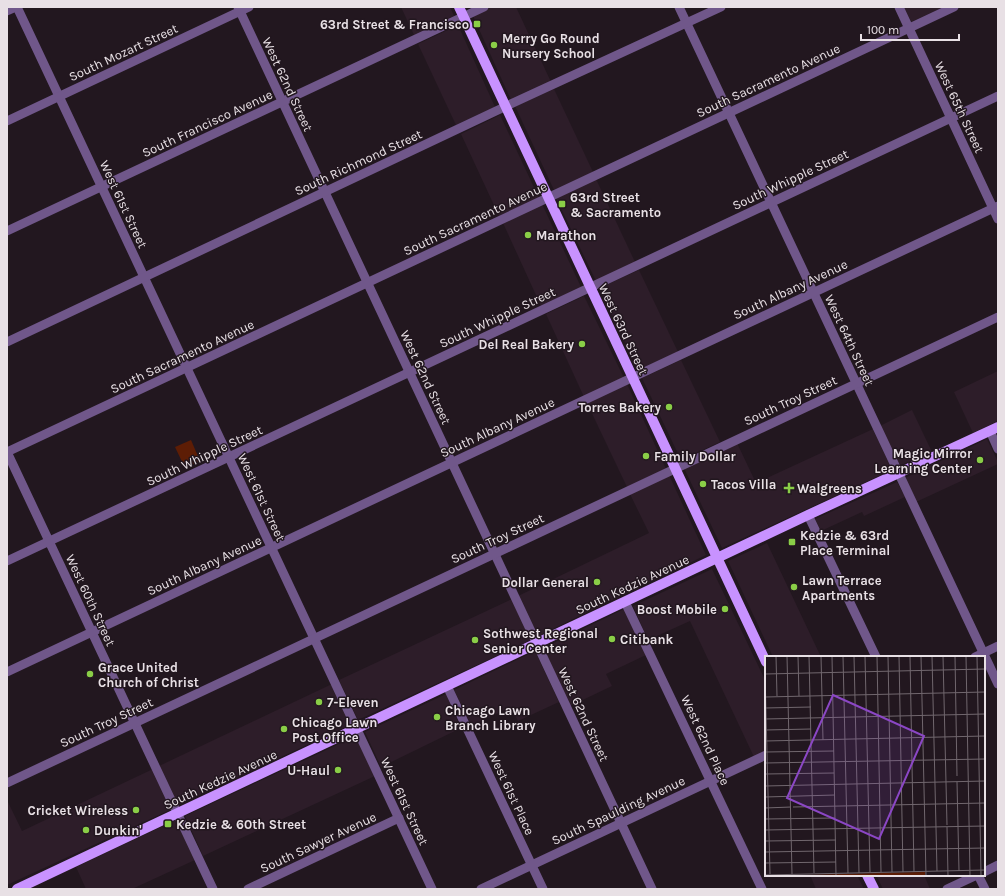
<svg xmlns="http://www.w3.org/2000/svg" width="1005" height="896" viewBox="0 0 1005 896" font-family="Karla,sans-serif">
	<rect width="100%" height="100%" fill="#22171f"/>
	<!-- built -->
	<g fill="#2d1d29">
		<path d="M401,7H450L454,16L414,35Z"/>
		<path d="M492,7H516L551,82L511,100L473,16Z"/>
		<path d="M904,7H944L911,22Z"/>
		<path d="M458,25L495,107L456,125L418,44Z"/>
		<path d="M554,89L593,172L554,190L515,106Z"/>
		<path d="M500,115L539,198L499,216L461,134Z"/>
		<path d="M596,179L635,262L596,281L556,198Z"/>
		<path d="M542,204L581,287L541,306L503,223Z"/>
		<path d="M639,270L678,352L638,370L599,288Z"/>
		<path d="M584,296L624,378L584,397L546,314Z"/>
		<path d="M681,360L720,442L681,460L642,378Z"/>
		<path d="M998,371V421L973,433L954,392Z"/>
		<path d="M627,384L666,469L627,487L587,403Z"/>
		<path d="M912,410L932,452L899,466L880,426Z"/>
		<path d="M873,429L892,470L722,548L684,468L737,443L756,483Z"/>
		<path d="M987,439L998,462V464L916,502L905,478Z"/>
		<path d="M669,475L706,555L538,636L518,596L649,533L630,494Z"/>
		<path d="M897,482L905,497L864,516L862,512L821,531L815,519Z"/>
		<path d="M767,543L768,545L821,657H773L728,561Z"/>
		<path d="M712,569L766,682V751L754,757L690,621L648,640L633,606Z"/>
		<path d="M512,599L531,640L358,720L339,680Z"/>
		<path d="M624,609L646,655L606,674L612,686L570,706L543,648Z"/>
		<path d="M535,651L559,702L518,721L511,707L471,726L454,690Z"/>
		<path d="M332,684L352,724L178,805L159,766Z"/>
		<path d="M446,694L461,728L381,767L365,732Z"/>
		<path d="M356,736L375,776L203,856L185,816Z"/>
		<path d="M153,769L172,809L7,885V800L22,831Z"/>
		<path d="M176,820L195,860L132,889H86L76,867Z"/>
		<path d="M810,875H857L864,889H816Z"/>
		<path d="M876,875H924L930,889H883Z"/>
	</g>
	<!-- green -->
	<path fill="#5d1d05" d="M191,440L200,461L185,468L175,447Z"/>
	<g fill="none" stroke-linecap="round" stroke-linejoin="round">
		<!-- minor -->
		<g stroke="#70578a" stroke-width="9">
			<path d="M17,7L432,889"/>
			<path d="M238,7L652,889"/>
			<path d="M679,7L998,684"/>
			<path d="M899,7L998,219"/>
			<path d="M7,11L16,7"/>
			<path d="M7,121L249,7"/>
			<path d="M7,231L484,7"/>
			<path d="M7,342L515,102L721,7"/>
			<path d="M990,431L998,449"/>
			<path d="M7,452L954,7"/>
			<path d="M7,452L213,889"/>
			<path d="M808,515L876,657"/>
			<path d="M7,561L998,96"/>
			<path d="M625,602L762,889"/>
			<path d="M975,657L998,646"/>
			<path d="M7,672L642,373L998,206"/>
			<path d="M447,686L543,889"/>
			<path d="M7,783L998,317"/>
			<path d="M984,872L998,865"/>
			<path d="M978,875L985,889"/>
			<path d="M248,889L399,818"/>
			<path d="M481,889L766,755"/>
			<path d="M947,889L977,875"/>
		</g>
		<!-- major -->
		<g stroke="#c892ff" stroke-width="10">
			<path d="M459,7L766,662"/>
			<path d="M867,875L874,889"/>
			<path d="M17,889L808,515L998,427"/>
		</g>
	</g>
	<!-- markers -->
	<g fill="#8ace47" stroke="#22171f" stroke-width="1.5">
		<rect x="473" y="20" width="8" height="8" rx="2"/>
		<circle cx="494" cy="45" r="4"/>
		<rect x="558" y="200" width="8" height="8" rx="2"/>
		<circle cx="528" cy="235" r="4"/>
		<circle cx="582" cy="344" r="4"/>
		<circle cx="669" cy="407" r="4"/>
		<circle cx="646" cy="456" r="4"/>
		<circle cx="980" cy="460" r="4"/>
		<circle cx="703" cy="484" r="4"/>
		<path d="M787 482h4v4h4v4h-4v4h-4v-4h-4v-4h4z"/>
		<rect x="788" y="538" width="8" height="8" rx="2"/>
		<circle cx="597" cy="582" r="4"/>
		<circle cx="794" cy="587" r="4"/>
		<circle cx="725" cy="609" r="4"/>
		<circle cx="612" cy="639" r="4"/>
		<circle cx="475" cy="640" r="4"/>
		<circle cx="90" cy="674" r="4"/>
		<circle cx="319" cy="702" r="4"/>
		<circle cx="437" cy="717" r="4"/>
		<circle cx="284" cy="729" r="4"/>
		<circle cx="338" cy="770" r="4"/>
		<circle cx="136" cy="810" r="4"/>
		<rect x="164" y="820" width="8" height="8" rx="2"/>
		<circle cx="86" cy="830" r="4"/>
	</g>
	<g text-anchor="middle" stroke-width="3" stroke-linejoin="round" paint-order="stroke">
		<!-- poi labels -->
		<g font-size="13" font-weight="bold" fill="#e8e0e5" stroke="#22171f" text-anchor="start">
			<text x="469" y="29" text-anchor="end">63rd Street &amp; Francisco</text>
			<text x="502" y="43">Merry Go Round<tspan x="502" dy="15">Nursery School</tspan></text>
			<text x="570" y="202">63rd Street<tspan x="570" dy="15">&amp; Sacramento</tspan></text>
			<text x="536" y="240">Marathon</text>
			<text x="574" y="349" text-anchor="end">Del Real Bakery</text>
			<text x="661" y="412" text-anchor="end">Torres Bakery</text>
			<text x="972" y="458" text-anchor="end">Magic Mirror<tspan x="972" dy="15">Learning Center</tspan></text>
			<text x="654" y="461">Family Dollar</text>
			<text x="711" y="489">Tacos Villa</text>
			<text x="797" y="493">Walgreens</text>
			<text x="800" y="540">Kedzie &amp; 63rd<tspan x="800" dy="15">Place Terminal</tspan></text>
			<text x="802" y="585">Lawn Terrace<tspan x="802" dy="15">Apartments</tspan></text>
			<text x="589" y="587" text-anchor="end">Dollar General</text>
			<text x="717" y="614" text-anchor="end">Boost Mobile</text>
			<text x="483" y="638">Sothwest Regional<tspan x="483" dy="15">Senior Center</tspan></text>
			<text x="620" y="644">Citibank</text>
			<text x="98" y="672">Grace United<tspan x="98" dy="15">Church of Christ</tspan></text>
			<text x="327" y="707">7-Eleven</text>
			<text x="445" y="715">Chicago Lawn<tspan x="445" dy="15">Branch Library</tspan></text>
			<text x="292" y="727">Chicago Lawn<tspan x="292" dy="15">Post Office</tspan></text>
			<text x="330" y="775" text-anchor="end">U-Haul</text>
			<text x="128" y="815" text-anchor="end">Cricket Wireless</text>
			<text x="176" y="829">Kedzie &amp; 60th Street</text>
			<text x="94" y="835">Dunkin'</text>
		</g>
		<!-- street labels -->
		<g font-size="13" fill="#e8e0e5" stroke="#22171f">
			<text transform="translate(123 52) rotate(-25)" y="5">South Mozart Street</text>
			<text transform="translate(768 80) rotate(-25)" y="5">South Sacramento Avenue</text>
			<text transform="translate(288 84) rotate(65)" y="5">West 62nd Street</text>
			<text transform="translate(960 107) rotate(65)" y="5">West 65th Street</text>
			<text transform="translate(207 123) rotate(-25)" y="5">South Francisco Avenue</text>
			<text transform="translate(358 162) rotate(-25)" y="5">South Richmond Street</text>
			<text transform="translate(790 179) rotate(-25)" y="5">South Whipple Street</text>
			<text transform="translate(124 204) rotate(65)" y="5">West 61st Street</text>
			<text transform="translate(475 218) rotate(-25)" y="5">South Sacramento Avenue</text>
			<text transform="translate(790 289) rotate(-25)" y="5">South Albany Avenue</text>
			<text transform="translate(497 317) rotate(-25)" y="5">South Whipple Street</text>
			<text transform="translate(624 329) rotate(65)" y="5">West 63rd Street</text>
			<text transform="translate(850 340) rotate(65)" y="5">West 64th Street</text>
			<text transform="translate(182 356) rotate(-25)" y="5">South Sacramento Avenue</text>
			<text transform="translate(426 377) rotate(65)" y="5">West 62nd Street</text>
			<text transform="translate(790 400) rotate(-25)" y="5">South Troy Street</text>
			<text transform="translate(497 427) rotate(-25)" y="5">South Albany Avenue</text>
			<text transform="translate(204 455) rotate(-25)" y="5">South Whipple Street</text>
			<text transform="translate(262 497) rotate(65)" y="5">West 61st Street</text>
			<text transform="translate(497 538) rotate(-25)" y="5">South Troy Street</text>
			<text transform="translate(204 565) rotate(-25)" y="5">South Albany Avenue</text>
			<text transform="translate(632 584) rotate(-25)" y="5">South Kedzie Avenue</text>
			<text transform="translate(91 600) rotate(65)" y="5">West 60th Street</text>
			<text transform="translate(584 714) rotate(65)" y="5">West 62nd Street</text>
			<text transform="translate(106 722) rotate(-25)" y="5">South Troy Street</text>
			<text transform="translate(706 740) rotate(65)" y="5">West 62nd Place</text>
			<text transform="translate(220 779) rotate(-25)" y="5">South Kedzie Avenue</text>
			<text transform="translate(512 793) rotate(65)" y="5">West 61st Place</text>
			<text transform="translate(405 801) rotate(65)" y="5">West 61st Street</text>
			<text transform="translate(618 810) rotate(-25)" y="5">South Spaulding Avenue</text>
			<text transform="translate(318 842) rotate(-25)" y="5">South Sawyer Avenue</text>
		</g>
	</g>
	<!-- overview -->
	<g transform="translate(765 656)">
		<rect width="220" height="220" fill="#22171f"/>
		<path d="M160,216V220H0Z" fill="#5d1d05"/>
		<path fill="none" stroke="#71676e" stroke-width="1" d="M11,0L12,40M22,0L27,218M33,0L34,40M44,0L49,217M56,0L58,84M67,0L71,220M78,0L83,217M89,0L94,217M100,0L105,216M112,0L116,216M123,0L127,216M134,0L138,216M145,0L149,216M156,0L161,220M167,0L172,215M178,0L182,169M190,0L192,120M201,0L205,220M212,0L216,220M0,16L5,218M0,18L220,13M0,41L220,36M0,52L46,51M0,63L220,58M0,74L46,73M0,85L220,80M0,96L69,95M0,107L220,103M0,118L69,117M192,126L194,215M0,130L220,125M0,141L70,139M28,151L220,147M0,152L26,151M0,163L70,162M182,171L183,220M0,174L220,170M0,185L71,184M0,196L220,192M0,207L71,206M0,219L220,214"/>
		<path fill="#8b47c5" fill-opacity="0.15" stroke="#8b47c5" stroke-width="2" d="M68,39L159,80L114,183L22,142Z"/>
		<rect width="220" height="220" fill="none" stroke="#e8e0e5" stroke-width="2"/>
	</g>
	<!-- border -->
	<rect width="1005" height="896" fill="none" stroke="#e8e0e5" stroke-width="16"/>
	<!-- scale -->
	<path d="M861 34v6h98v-6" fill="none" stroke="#e8e0e5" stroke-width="2"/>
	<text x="867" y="34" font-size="12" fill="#e8e0e5" stroke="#22171f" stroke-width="3" paint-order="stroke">100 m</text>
</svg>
